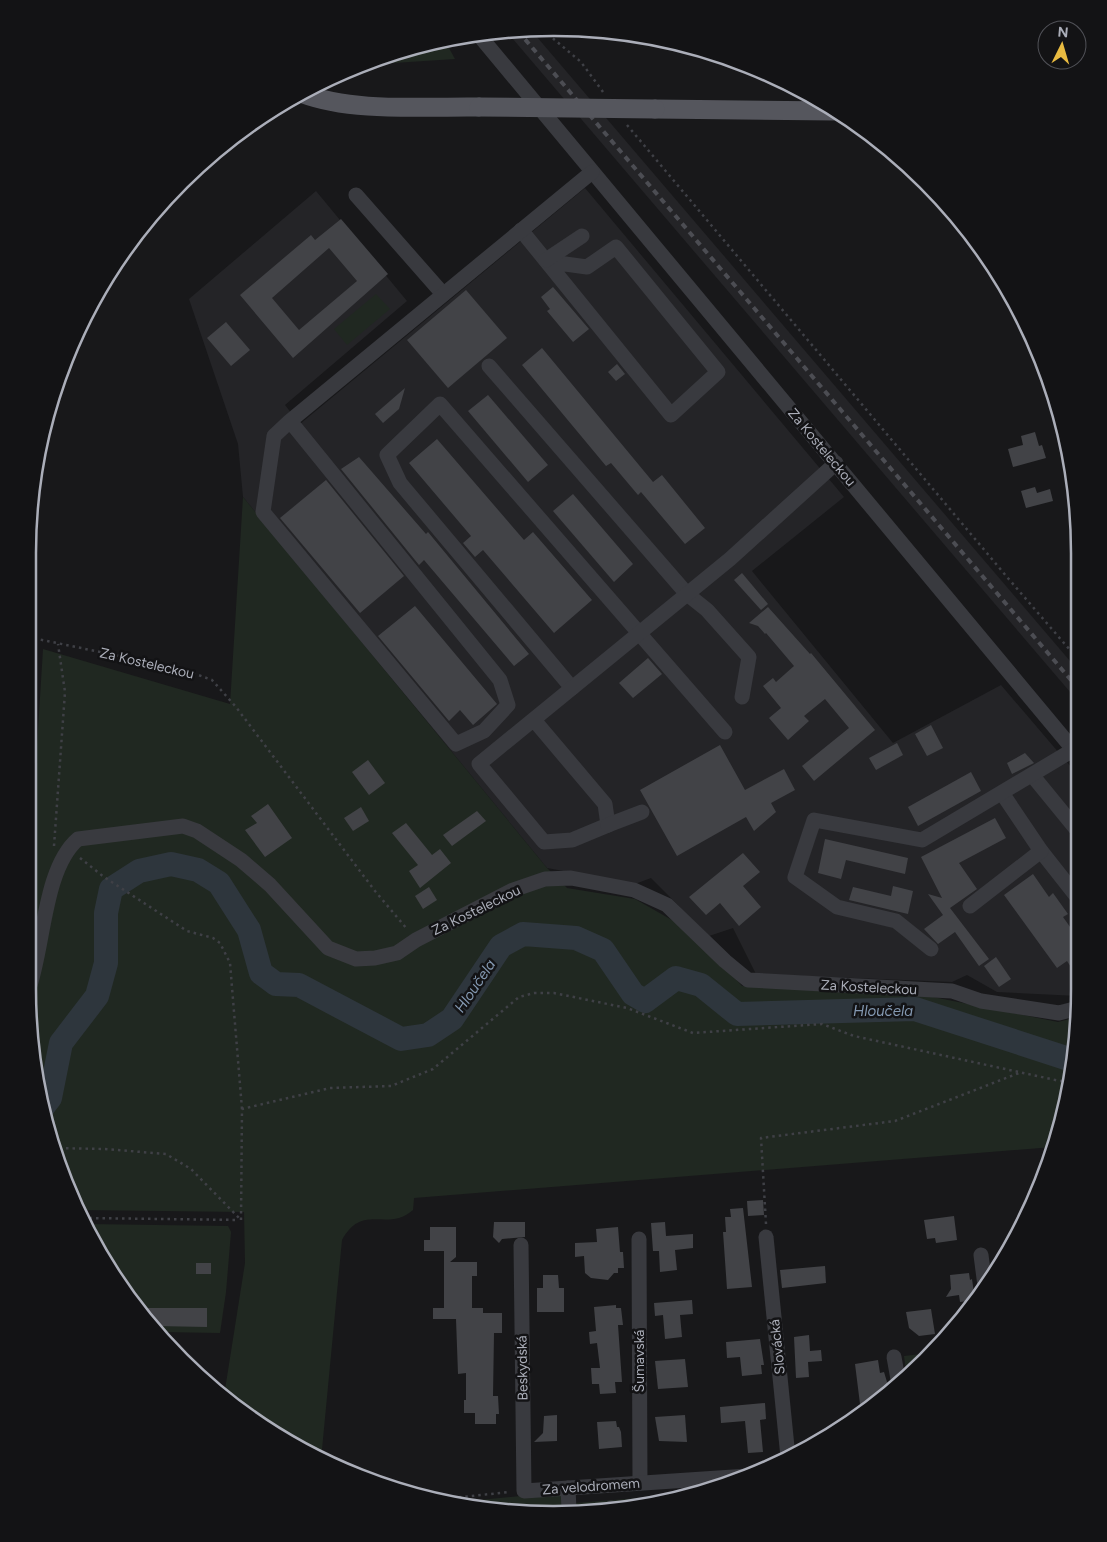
<svg xmlns="http://www.w3.org/2000/svg" width="1107" height="1542" viewBox="0 0 1107 1542" font-family="Figtree,sans-serif">
	<rect width="100%" height="100%" fill="#18181a"/>
	<!-- built -->
	<g fill="#242427">
		<path d="M531,30L1076,668V699L506,31Z"/>
		<path d="M585,188L844,497L752,571L893,743L1001,685L1077,774L1078,996L997,992L967,975L952,982L756,974L733,928L709,936L651,878L635,884L547,868L243,497L238,444L189,299L316,191L407,301L285,405L300,424Z"/>
	</g>
	<!-- green -->
	<g fill="#202821">
		<path d="M445,41L455,59L363,65L385,55Z"/>
		<path d="M376,294L390,309L347,345L334,329Z"/>
		<path d="M243,497L547,868L567,888L635,899L693,932L742,986L918,994L1058,1022L1078,1017L1062,1124L1053,1147L414,1198L413,1210C387,1233 363,1202 342,1240L321,1460L224,1396L245,1263L244,1212L78,1210L68,1190L46,1125L28,989V876L29,875L43,649L230,704Z"/>
		<path d="M86,1224L228,1226L231,1232L226,1292L220,1333L161,1332L116,1280Z"/>
		<path d="M930,1353L907,1377L904,1356Z"/>
		<path d="M561,1492L562,1510H485L448,1503Z"/>
		<path d="M677,1495L625,1509V1505L575,1510V1503Z"/>
	</g>
	<g fill="none" stroke-linecap="round" stroke-linejoin="round">
		<!-- river -->
		<path stroke="#2e363d" stroke-width="24" d="M43,1107L50,1098L61,1043L97,996L106,963V913L111,889L139,871L171,864L198,870L219,883L249,930L261,973L276,984L299,985L401,1039L428,1035L452,1019L501,946L523,934L576,938L603,950L633,994L645,1001L676,978L701,985L737,1014L915,1009L1072,1060"/>
	</g>
	<!-- building -->
	<g fill="#424347" fill-rule="evenodd">
		<path d="M341,219L388,274L293,358L240,295L311,235L315,240ZM329,248L357,281L299,330L272,298Z"/>
		<path d="M553,287L589,329L573,342L547,311L550,309L541,297Z"/>
		<path d="M466,290L507,338L448,388L407,340Z"/>
		<path d="M226,322L250,350L231,366L207,338Z"/>
		<path d="M542,348L653,482L662,475L705,528L685,544L641,492L638,495L611,463L606,466L522,365Z"/>
		<path d="M617,364L625,374L616,381L608,372Z"/>
		<path d="M405,388L399,409L383,423L375,414Z"/>
		<path d="M488,395L548,465L528,482L468,411Z"/>
		<path d="M1035,432L1039,446L1042,445L1046,458L1013,467L1008,449L1023,445L1021,436Z"/>
		<path d="M437,439L524,540L533,532L592,600L554,633L483,550L475,557L463,543L471,536L409,463Z"/>
		<path d="M359,457L426,534L428,532L529,654L514,666L424,560L419,565L341,469Z"/>
		<path d="M326,480L404,576L360,613L280,518Z"/>
		<path d="M1035,487L1037,493L1050,489L1053,501L1026,508L1021,491Z"/>
		<path d="M573,494L633,564L614,582L553,511Z"/>
		<path d="M742,573L768,604L761,610L734,580Z"/>
		<path d="M415,606L497,704L473,725L460,710L449,721L378,636Z"/>
		<path d="M768,607L810,654L811,653L875,730L814,781L802,766L849,728L825,699L804,716L809,721L788,740L769,718L781,708L763,686L773,678L776,682L794,666L766,633L765,634L758,626L749,623Z"/>
		<path d="M648,658L662,674L633,698L619,683Z"/>
		<path d="M931,725L943,748L927,756L915,734Z"/>
		<path d="M897,743L903,755L876,770L869,758Z"/>
		<path d="M720,745L745,790L784,769L795,790L771,803L776,812L754,831L746,817L677,856L640,790Z"/>
		<path d="M1025,753L1034,763L1012,774L1007,763Z"/>
		<path d="M368,760L385,783L369,795L352,772Z"/>
		<path d="M971,772L981,791L918,826L908,807Z"/>
		<path d="M268,804L292,838L265,857L245,830L257,823L251,816Z"/>
		<path d="M361,807L369,821L353,831L344,818Z"/>
		<path d="M477,811L486,821L452,846L443,835Z"/>
		<path d="M995,818L1006,838L959,863L977,889L950,908L989,959L979,966L955,932L938,944L924,929L943,915L928,894L942,898L921,857Z"/>
		<path d="M406,823L432,855L440,849L451,863L420,888L409,871L418,865L392,833Z"/>
		<path d="M825,839L908,858L905,874L846,860L841,879L818,873Z"/>
		<path d="M743,853L760,872L743,886L761,907L739,926L720,903L706,915L689,897Z"/>
		<path d="M1033,874L1049,897L1053,893L1068,914L1063,917L1078,938V941L1071,946L1078,956V978L1067,961L1057,968L1004,895Z"/>
		<path d="M893,886L913,891L908,914L849,900L853,887L891,896Z"/>
		<path d="M429,887L437,900L423,909L415,896Z"/>
		<path d="M996,957L1011,979L999,987L984,966Z"/>
		<path d="M763,1200L764,1215L748,1216L747,1201Z"/>
		<path d="M743,1208L752,1287L727,1289L723,1232H726L725,1217H731L730,1209Z"/>
		<path d="M954,1216L957,1240L936,1243L935,1238L927,1239L924,1220Z"/>
		<path d="M494,1222H525V1237L502,1239L499,1243L493,1237Z"/>
		<path d="M665,1222L666,1236L693,1234V1248L675,1250L677,1270L660,1272L659,1251H653L651,1223Z"/>
		<path d="M430,1227H456V1257L450,1262H477V1276H472V1308H483V1313H502V1333H494L493,1396H498L499,1414H496V1424H475V1413H464V1400H466V1373L458,1374L456,1319H433V1308H444V1251H424V1240H430Z"/>
		<path d="M618,1227L620,1252H623L624,1268H618V1273H614L608,1280L591,1278L585,1273L584,1256L575,1257V1243L597,1242L596,1229Z"/>
		<rect x="196" y="1263" width="15" height="11"/>
		<path d="M825,1266L826,1283L782,1288L780,1270Z"/>
		<path d="M969,1273L970,1280L972,1279L975,1300L960,1302L959,1295L946,1297L951,1289L950,1275Z"/>
		<path d="M543,1275H558L559,1288H564V1312H537V1288H543Z"/>
		<path d="M692,1300L693,1314L680,1315L682,1337L665,1339L663,1315L655,1316L654,1303Z"/>
		<path d="M616,1305V1308H621L623,1325H618L622,1382H615L616,1393L600,1394L599,1384H592L591,1368H600L597,1343L590,1344L589,1332L596,1331L594,1307Z"/>
		<path d="M140,1308H207V1327L156,1326Z"/>
		<path d="M931,1309L935,1334L919,1336L909,1328L906,1312Z"/>
		<path d="M809,1335L810,1351L821,1350L822,1361L808,1362L809,1377L796,1378L794,1337Z"/>
		<path d="M760,1339L764,1365H761L762,1374L742,1376L740,1357L727,1358L726,1342Z"/>
		<path d="M685,1359L688,1387L658,1389L655,1361Z"/>
		<path d="M878,1360L880,1373L884,1372L890,1392L870,1407V1403L860,1404L855,1364Z"/>
		<path d="M765,1403L766,1419L760,1420L763,1452L748,1453L745,1421L721,1423L720,1407Z"/>
		<path d="M557,1415V1441L534,1442L543,1433L544,1416Z"/>
		<path d="M685,1415L687,1442L659,1441L655,1417Z"/>
		<path d="M616,1421L617,1427H619L621,1432L622,1447L599,1449L597,1422Z"/>
	</g>
	<g fill="none" stroke-linecap="round" stroke-linejoin="round">
		<!-- path -->
		<g stroke="#3f4046" stroke-width="2.5" stroke-dasharray="2.5 4" stroke-linecap="butt">
			<path d="M543,30L581,62L603,92"/>
			<path d="M627,125L1007,577L1076,657"/>
			<path d="M28,637L182,669L212,680L236,707L375,891L407,929"/>
			<path d="M54,846L65,692L58,644"/>
			<path d="M80,858L104,877L187,931L213,938L220,943L230,963L242,1109"/>
			<path d="M53,1148L105,1149L166,1154L191,1169L241,1220"/>
			<path d="M83,1218L239,1220"/>
			<path d="M241,1220L242,1109L330,1088L391,1086L433,1069L519,997L534,993H554L627,1008L693,1033L822,1024L854,1036L1060,1081H1069"/>
			<path d="M766,1224L761,1138L895,1121L1019,1073"/>
			<path d="M433,1500L510,1492"/>
		</g>
		<!-- minor -->
		<g stroke="#393a3f" stroke-width="15">
			<path d="M478,34L1077,754"/>
			<path d="M356,195L443,294"/>
			<path d="M521,230L671,415L718,372L616,247L587,267L558,263L552,267"/>
			<path d="M546,260L582,236"/>
			<path d="M489,366L687,594L707,610L749,657L742,697"/>
			<path d="M290,421L274,436L263,512L456,744L484,731L508,705L500,680L290,421L592,172"/>
			<path d="M572,688L400,483L387,455L440,404L725,732"/>
			<path d="M534,720L605,804L608,825L572,840L544,842L479,764L730,559L836,463"/>
			<path d="M1032,775L1077,830"/>
			<path d="M608,825L642,812"/>
			<path d="M1041,851L1078,898"/>
			<path d="M970,906L1041,851L1002,793"/>
			<path d="M931,949L896,921L837,907L795,877L814,820L922,840L1073,750"/>
			<path d="M28,991C44,949 43,869 78,839L183,826L197,831L241,860L270,885L328,948L356,959L375,958L397,953L416,940L513,890L545,879L571,878L634,890L667,905L725,961L748,980L952,991L981,1001L1059,1013L1078,1008"/>
			<path d="M766,1237L788,1457"/>
			<path d="M639,1239L640,1483"/>
			<path d="M521,1245L524,1491L748,1476"/>
			<path d="M981,1255L985,1286"/>
			<path d="M894,1357L899,1385"/>
			<path d="M568,1488L569,1510"/>
			<path d="M611,1508V1510"/>
		</g>
		<!-- major -->
		<g stroke="#55565d" stroke-width="19">
			<path d="M301,93C354,113 423,106 479,107"/>
			<path d="M655,109L834,111"/>
		</g>
		<!-- rail -->
		<path stroke="#4c4d53" stroke-width="4" stroke-dasharray="6 5" stroke-linecap="butt" d="M518,31L1076,686"/>
		<!-- major-bridge -->
		<path stroke="#55565d" stroke-width="19" d="M479,107L655,109"/>
	</g>
	<g text-anchor="middle" stroke-width="5" stroke-linejoin="round" paint-order="stroke">
		<!-- street labels -->
		<g font-size="14" fill="#abaeb9" stroke="#131315">
			<text transform="translate(822 447) rotate(50)" y="5">Za Kosteleckou</text>
			<text transform="translate(147 663) rotate(13)" y="5">Za Kosteleckou</text>
			<text transform="translate(476 910) rotate(-26)" y="5">Za Kosteleckou</text>
			<text transform="translate(869 987) rotate(3)" y="5">Za Kosteleckou</text>
			<text transform="translate(777 1347) rotate(-96)" y="5">Slovácká</text>
			<text transform="translate(639 1361) rotate(-90)" y="5">Šumavská</text>
			<text transform="translate(522 1368) rotate(-91)" y="5">Beskydská</text>
			<text transform="translate(591 1486) rotate(-4)" y="5">Za velodromem</text>
		</g>
		<!-- water labels -->
		<g font-size="15" font-style="italic" fill="#8499b2" stroke="#131315">
			<text transform="translate(475 986) rotate(-56)" y="5">Hloučela</text>
			<text x="883" y="1016">Hloučela</text>
		</g>
	</g>
	<!-- crop -->
	<path d="M0 0H1107V1542H0ZM553 36H554A517 517 0 0 1 1071 553V989A517 517 0 0 1 554 1506H553A517 517 0 0 1 36 989V553A517 517 0 0 1 553 36Z" fill="#131315" fill-rule="evenodd"/>
	<path fill="none" stroke="#abaeb9" stroke-width="2.5" d="M553 36H554A517 517 0 0 1 1071 553V989A517 517 0 0 1 554 1506H553A517 517 0 0 1 36 989V553A517 517 0 0 1 553 36Z"/>
	<!-- north arrow -->
	<g transform="translate(1062 45) rotate(5)"><circle r="24" fill="#131315" stroke="#505157"/>
	<path d="M0-4L9 19L0 12L-9 19Z" fill="#e9bb41"/>
	<text y="-8" font-size="14" font-weight="bold" text-anchor="middle" fill="#abaeb9">N</text>
	</g>
</svg>
